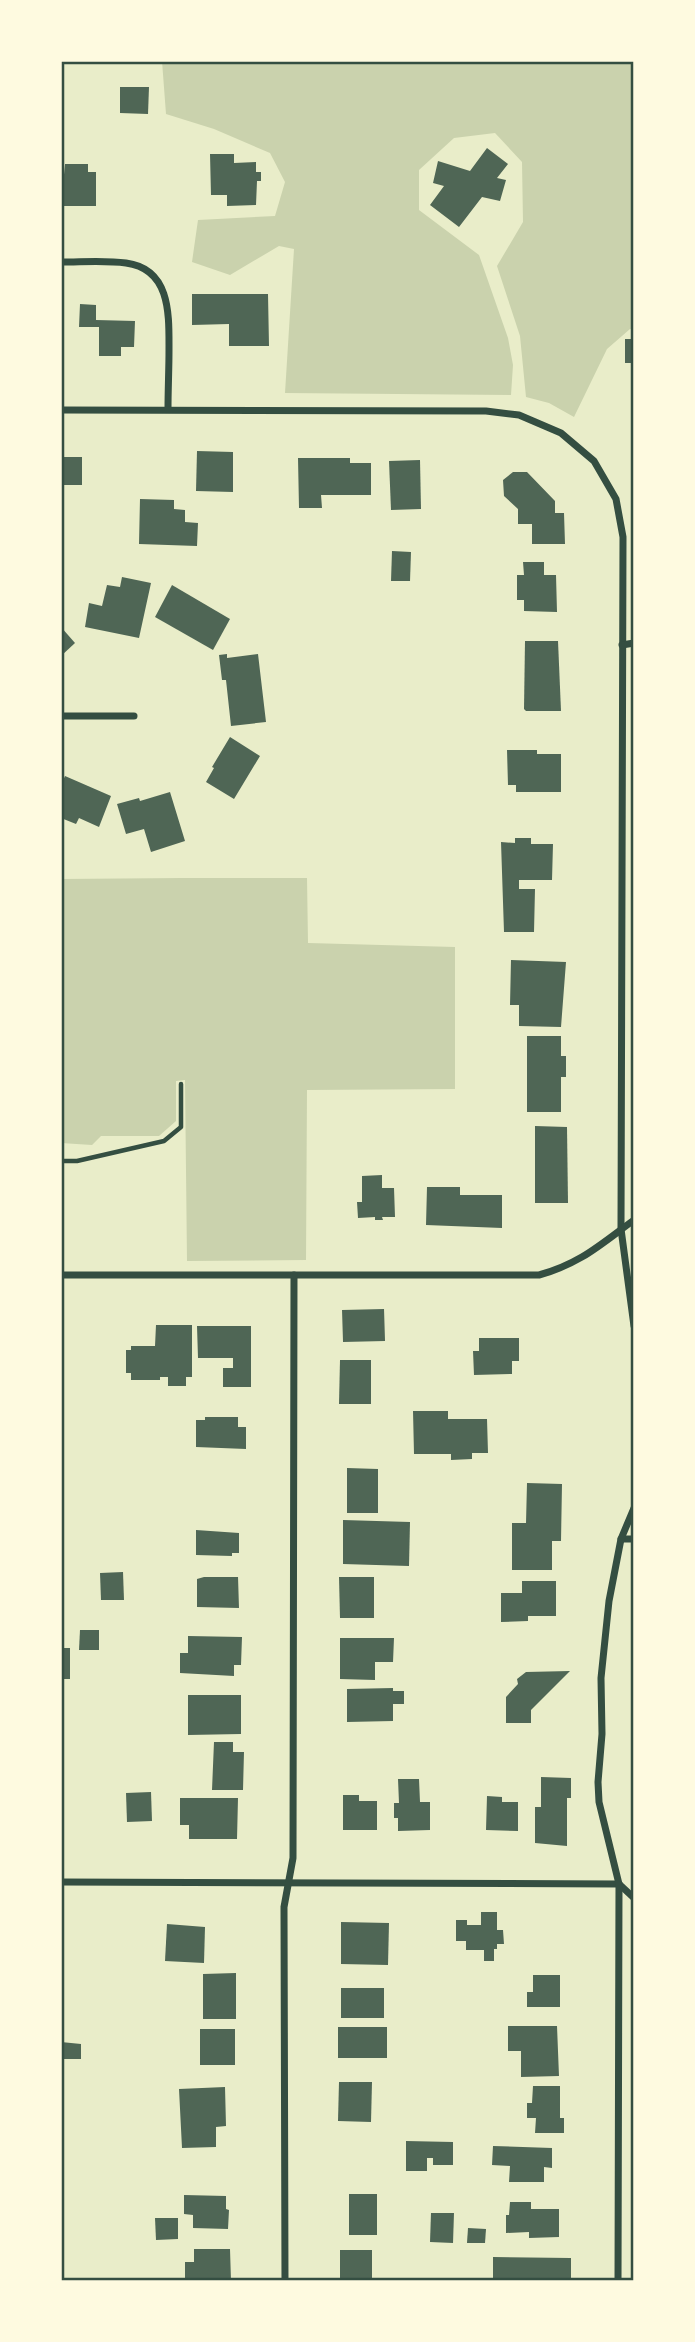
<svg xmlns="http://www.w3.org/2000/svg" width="695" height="2342" viewBox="0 0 695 2342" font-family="'Public Sans',sans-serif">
	<rect width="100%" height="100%" fill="#e9edc9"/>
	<!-- green -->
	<g fill="#cad2ad">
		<path d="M162,61H634V329H630L607,349L574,417L549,403L526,397L520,336L497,266L523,222L522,162L495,133L454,138L419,170V210L479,255L508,338L513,365L511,395L285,393L294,249L279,246L230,275L192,262L198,220L275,216L285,182L270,153L214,129L166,114Z"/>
		<path d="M182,878H307L308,943L455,947V1089L307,1090L306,1260L187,1261L185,1080L176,1081V1121L159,1136H101L92,1145L61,1143V879Z"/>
	</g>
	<!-- building -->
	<g fill="#4f6655">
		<path d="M120,87H149L148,114L120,113Z"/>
		<path d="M487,148L508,164L497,178L506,180L500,201L482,197L459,227L430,205L444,186L433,183L438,161L470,171Z"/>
		<path d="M210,154H234V163L256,162V172H261V181H257L256,205L227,206V195H211Z"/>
		<path d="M65,164H88V172H96V206H61Z"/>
		<path d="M192,294H268L269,346H229V324L192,325Z"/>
		<path d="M80,304L96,305V320L135,321L134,347H121V356H99V327H79Z"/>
		<rect x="625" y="339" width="9" height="24"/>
		<path d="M197,451L233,452V492L196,491Z"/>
		<rect x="61" y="457" width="21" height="28"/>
		<path d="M298,458H350V463H371V495H321L322,508H299Z"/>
		<path d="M420,460L421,509L391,510L389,461Z"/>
		<path d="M513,472H527L555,501V513H564L565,544H532V524H518V509L504,496L503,480Z"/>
		<path d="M140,499L174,500V509L185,510V522L198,523L197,546L139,544Z"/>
		<path d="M392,551L411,552L410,581H391Z"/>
		<path d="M523,562H544V575H556L557,612L524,611V600H517V575H524Z"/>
		<path d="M122,577L151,583L139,638L85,627L89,603L102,606L107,585L120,587Z"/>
		<path d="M172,585L230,619L213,650L155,617Z"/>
		<path d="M61,627L75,643L61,656Z"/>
		<path d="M525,641H558L561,711H526L524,709Z"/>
		<path d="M227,654V658L258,654L266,722L231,726L226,680H222L219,655Z"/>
		<path d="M230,737L260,756L234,799L206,782L214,768L212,767Z"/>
		<path d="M507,750H537V754H561V792H516V785H508Z"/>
		<path d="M65,776L111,796L99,827L79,818L76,824L61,818V785Z"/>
		<path d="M170,792L185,841L151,852L144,829L126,834L117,804L139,798L140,801Z"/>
		<path d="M515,838H531V844H553L552,880H519V889H535L534,932H504L501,842L515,843Z"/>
		<path d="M511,960L566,962L561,1027L519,1026V1005H510Z"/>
		<path d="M527,1036H561V1056H566V1077H561V1112H527Z"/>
		<path d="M535,1126L567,1127L568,1203H535Z"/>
		<path d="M382,1175V1188H394L395,1217H382L383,1220H375V1217L358,1218L357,1202H362V1176Z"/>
		<path d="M427,1187H460V1195H502V1228L426,1225Z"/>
		<path d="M384,1309L385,1341L343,1342L342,1310Z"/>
		<path d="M156,1325H192V1377H186V1386H168V1377H160V1380H131V1373H126V1350H131V1346H155Z"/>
		<path d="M197,1326H251V1387H223V1368H233V1358H198Z"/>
		<path d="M479,1338H519V1361H512V1374L474,1375L473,1351H479Z"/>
		<path d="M340,1360H371V1404H339Z"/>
		<path d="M413,1411H448V1419H487L488,1453H472V1459L451,1460V1454H414Z"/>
		<path d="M205,1417H238V1427H246V1449L196,1447V1420H205Z"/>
		<path d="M347,1468L378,1469V1513H347Z"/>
		<path d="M527,1483L562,1484L561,1541H552V1570H512V1523H526Z"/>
		<path d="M343,1520L410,1522L409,1566L343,1564Z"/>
		<path d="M196,1530L239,1533V1553H232V1556L196,1555Z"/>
		<path d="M123,1572L124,1600H101L100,1573Z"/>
		<path d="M204,1577H238L239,1608L197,1607V1579Z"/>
		<path d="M339,1577H374V1618H340Z"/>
		<path d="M522,1581H556V1616H528V1621L501,1622V1593H522Z"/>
		<path d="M80,1630H99V1650H79Z"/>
		<path d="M188,1636L242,1637L241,1665H234V1676L180,1673V1653H188Z"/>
		<path d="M340,1638H394L393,1662H375V1680L340,1679Z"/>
		<rect x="61" y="1648" width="9" height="31"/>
		<path d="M570,1671L531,1710V1723H506V1697L518,1684L517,1679L526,1672Z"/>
		<path d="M393,1688V1691H404V1704H393V1721L347,1722V1689Z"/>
		<path d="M188,1695H241V1734L188,1735Z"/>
		<path d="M214,1742H233V1752H244L243,1790H212Z"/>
		<path d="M541,1777L571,1778V1798H567V1846L535,1843V1807H541Z"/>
		<path d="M398,1779H419L420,1802H430V1830L398,1831V1818H394V1803H399Z"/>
		<path d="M151,1792L152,1821L127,1822L126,1793Z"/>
		<path d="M343,1795H359V1801H377V1830H343Z"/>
		<path d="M487,1796L502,1797V1802H518V1831L486,1830Z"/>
		<path d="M180,1798H238L237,1839H189V1825H180Z"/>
		<path d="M481,1912H497V1930H503L504,1944H497V1949H494V1961H484V1950H466V1941H456V1920H467V1925H481Z"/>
		<path d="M341,1922L389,1923L388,1965L341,1964Z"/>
		<path d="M167,1924L205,1927L204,1963L165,1961Z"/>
		<path d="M236,1973V2019H203V1974Z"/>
		<path d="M533,1975H560V2007H527V1992H533Z"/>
		<rect x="341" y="1988" width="43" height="30"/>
		<path d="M508,2026H557L559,2076L521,2077V2051H508Z"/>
		<rect x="338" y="2027" width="49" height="31"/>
		<rect x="200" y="2029" width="35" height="36"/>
		<path d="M61,2042L81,2044V2059H61Z"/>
		<path d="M339,2082H372L371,2122L338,2121Z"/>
		<path d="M533,2086H560V2118H564V2133H535L536,2118H527V2103H532Z"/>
		<path d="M225,2087L226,2126L216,2127V2147L182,2148L179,2089Z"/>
		<path d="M406,2141L453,2142V2165H433V2158H427V2171H406Z"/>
		<path d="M493,2146L552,2148V2168L544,2167V2182H509L510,2166L492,2165Z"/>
		<rect x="349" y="2194" width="28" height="41"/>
		<path d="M184,2195L226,2196V2209L229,2210L228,2229L193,2228V2215L184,2214Z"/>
		<path d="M510,2202H531V2209H559V2237L529,2238V2232L506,2233V2215H509Z"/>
		<path d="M431,2213H454L453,2243L430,2242Z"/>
		<path d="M155,2218H178V2239L156,2240Z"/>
		<path d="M468,2228L486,2229L485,2243H467Z"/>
		<path d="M194,2249H230L231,2281H185V2262H194Z"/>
		<rect x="340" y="2250" width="32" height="31"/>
		<path d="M493,2257L571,2258V2281H493Z"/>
	</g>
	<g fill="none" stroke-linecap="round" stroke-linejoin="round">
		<!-- path -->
		<path stroke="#344e41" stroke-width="4.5" d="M61,1161H77L164,1141L181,1127V1084"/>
		<!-- minor -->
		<g stroke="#344e41" stroke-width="7">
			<path d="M61,262C82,262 106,260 126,263C171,269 169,315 169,350C169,370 168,389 168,409"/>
			<path d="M61,410L486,411L519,415L561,433L594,461L616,499L623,537L621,1229L634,1326"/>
			<path d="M622,645L634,643"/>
			<path d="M61,716H134"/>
			<path d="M61,1275H539C580,1264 601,1244 634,1220"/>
			<path d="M621,1539H634"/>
			<path d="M61,1882L619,1884"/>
			<path d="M619,1884L634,1898"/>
			<path d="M285,2281L284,1907L293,1858L294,1275"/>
			<path d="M618,2281L619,1884L599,1802L598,1782L602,1734L601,1678L609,1601L621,1539L634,1508"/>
		</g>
	</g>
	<!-- border -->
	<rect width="695" height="2342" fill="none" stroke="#fefae0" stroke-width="126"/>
	<rect x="63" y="63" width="569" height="2216" fill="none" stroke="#344e41" stroke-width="2.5"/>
</svg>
